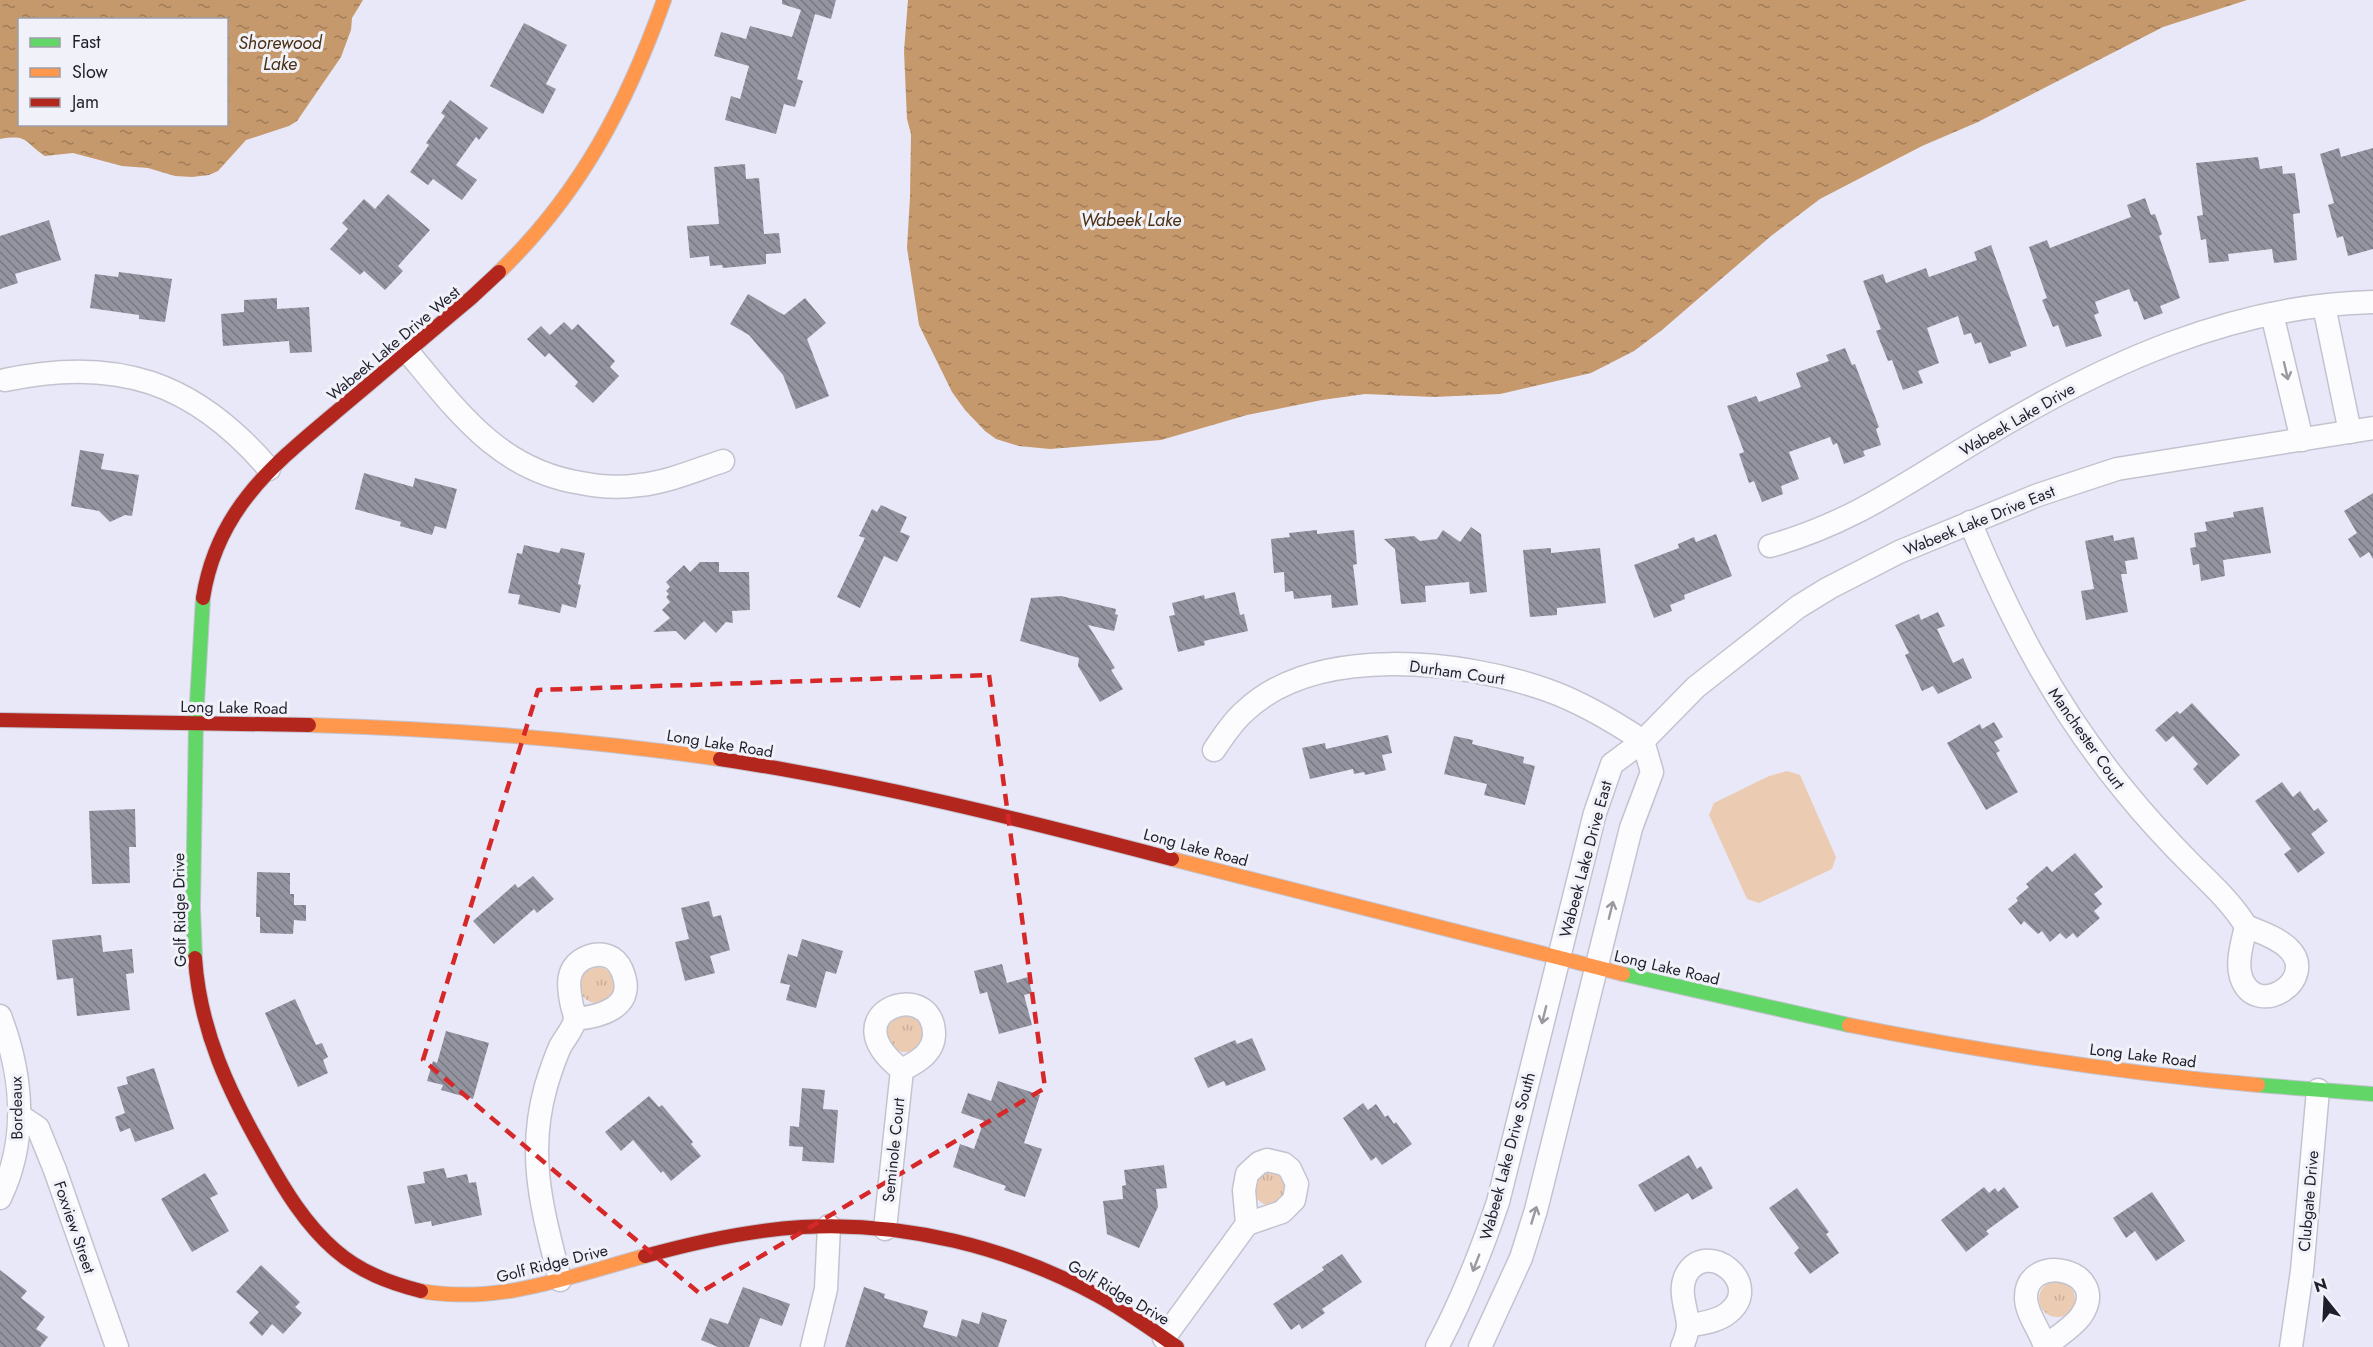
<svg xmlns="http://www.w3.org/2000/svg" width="2373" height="1347" viewBox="0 0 2373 1347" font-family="Jost,sans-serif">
	<defs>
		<pattern id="grass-tufts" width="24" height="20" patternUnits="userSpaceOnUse" patternTransform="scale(1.5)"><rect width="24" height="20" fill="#eccbb3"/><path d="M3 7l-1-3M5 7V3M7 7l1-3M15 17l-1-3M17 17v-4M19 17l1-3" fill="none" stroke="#caae9a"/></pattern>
		<pattern id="water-ripples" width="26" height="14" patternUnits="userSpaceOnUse" patternTransform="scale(1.5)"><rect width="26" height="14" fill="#c6996c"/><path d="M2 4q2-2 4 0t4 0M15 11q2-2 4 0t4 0" fill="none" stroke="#a07c59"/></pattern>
		<pattern id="building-back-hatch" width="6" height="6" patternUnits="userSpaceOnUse" patternTransform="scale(1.5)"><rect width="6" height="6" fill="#9494a1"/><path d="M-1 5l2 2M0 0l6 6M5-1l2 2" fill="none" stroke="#787883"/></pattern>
	</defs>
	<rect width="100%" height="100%" fill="#e8e8f8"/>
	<!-- grass -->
	<g fill="url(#grass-tufts)">
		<circle cx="597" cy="985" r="18"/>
		<circle cx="905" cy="1034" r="18"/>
		<path d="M1267,1169L1285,1176L1287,1191C1276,1205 1267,1212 1254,1195L1253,1182Z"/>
		<circle cx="2057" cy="1299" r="18"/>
	</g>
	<!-- park -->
	<path fill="#eccbb3" d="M1787,771L1800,775L1836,857L1832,869L1759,903L1747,899L1709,815L1714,803L1769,776Z"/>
	<!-- water -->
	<g fill="url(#water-ripples)" fill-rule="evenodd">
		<path d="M0,0H363L352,18L351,30L341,57L297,121L289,126L246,140L218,171L209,175L192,177L175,176L148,168L122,166L73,153L45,156C24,143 30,134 0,139ZM20,20H226V124H20Z"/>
		<path d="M908,0H2247L2163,27L1978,122L1922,146L1820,199L1771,236L1662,330L1634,351L1591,373L1500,394L1434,397L1365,394L1322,400L1247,415L1161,440L1050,449L1019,446L996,439L985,431L965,410L952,392L919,325L907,248L910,197L911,134L907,119L904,51Z"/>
	</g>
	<!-- building -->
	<g fill="url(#building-back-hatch)">
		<path d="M782,0H836L831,19L815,14L797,79L803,81L795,107L784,104L776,134L725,120L731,96L740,99L749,66L714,56L721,32L746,39L750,26L792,37L801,10L782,4Z"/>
		<path d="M524,23L567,45L546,84L556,89L543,114L490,86Z"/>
		<path d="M450,100L488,128L479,140L476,137L456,165L477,180L462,200L433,179L428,185L410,172L429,145L426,143L445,116L441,113Z"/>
		<path d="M2339,148L2341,157L2373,148V249L2348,256L2343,236L2337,238L2328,205L2334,203L2320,154Z"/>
		<path d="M2258,157L2260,169L2282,166L2283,174L2295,173L2300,213L2293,214L2297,260L2274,263L2272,249L2228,254L2229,261L2209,263L2206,239L2201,240L2197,216L2203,215L2196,163Z"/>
		<path d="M745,164L746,179L759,178L764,234L779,233L781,253L766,254V264L723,268L722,265L710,266L709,256L690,258L687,226L719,224L714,167Z"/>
		<path d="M388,194L430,230L398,266L403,271L385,290L364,271L360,275L330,249L348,229L342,223L364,199L375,209Z"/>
		<path d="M2145,198L2151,215L2155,214L2162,234L2159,236L2180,298L2160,306L2163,313L2144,320L2137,301L2134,302L2129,289L2095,302L2099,313L2094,315L2102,336L2066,347L2058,325L2053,327L2042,300L2047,298L2029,247L2047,240L2050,248L2131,217L2127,205Z"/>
		<path d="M49,220L61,260L15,274L18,283L0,289V236Z"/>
		<path d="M1991,245L2027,346L2010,352L2011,356L1989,364L1981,342L1975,344L1971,333L1964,335L1958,316L1927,328L1939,363L1918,371L1923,383L1903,390L1892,360L1888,361L1876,331L1881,329L1863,281L1883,274L1886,283L1926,268L1929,277L1977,260L1974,252Z"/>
		<path d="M119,272L172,279L165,322L139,319V315L90,308L95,274L118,277Z"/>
		<path d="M748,294L784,315L805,298L826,323L807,339L829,396L796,409L783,375L749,335L730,324Z"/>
		<path d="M277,298V309L309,307L312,352L290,353L289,341L223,346L221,314L244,312V300Z"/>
		<path d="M564,322L572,330L578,324L615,361L610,367L619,376L593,403L575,386L578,382L549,353L545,357L527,339L541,326L550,335Z"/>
		<path d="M1845,348L1852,365L1855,364L1879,427L1876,429L1881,445L1863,451L1865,456L1844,464L1837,443L1833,445L1830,437L1789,452L1799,479L1781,486L1783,494L1762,502L1754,481L1749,483L1739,454L1744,452L1727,406L1756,396L1759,402L1801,387L1796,373L1829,361L1826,355Z"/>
		<path d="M80,450L104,454L101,469L139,475L132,516L125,515L110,522L99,511L71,506Z"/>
		<path d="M364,473L413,487L415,478L457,489L446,529L435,526L432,535L400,526L401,522L355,509Z"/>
		<path d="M2373,493V559L2369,552L2360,558L2348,539L2357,533L2344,511Z"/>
		<path d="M881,505L907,517L900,532L910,536L897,562L884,556L860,608L837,597L865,538L859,536L872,509L877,512Z"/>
		<path d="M2263,507L2271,553L2223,560L2225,576L2201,581L2199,564L2193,565L2190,548L2196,547L2194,533L2207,531L2205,522L2234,517L2233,512Z"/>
		<path d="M1471,527L1481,534L1487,592L1470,594L1469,582L1425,586L1426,602L1401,604L1395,549L1384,539L1414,536L1420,541L1437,539L1443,530L1460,542Z"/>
		<path d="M1317,530V534L1354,530L1357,564L1353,565L1358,605L1332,608L1331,595L1294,599L1293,591L1285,592L1284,572L1274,573L1271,539L1290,537L1289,533Z"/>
		<path d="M1716,534L1732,576L1684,595L1685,599L1670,605L1672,611L1654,618L1634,565L1679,548L1678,544L1694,537L1696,542Z"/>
		<path d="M2113,535L2114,541L2134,537L2138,559L2125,561L2127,574H2121L2128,612L2086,620L2081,591L2094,589L2085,541Z"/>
		<path d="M524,545L559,553L561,548L585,553L578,584L581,585L576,608L562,604L560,613L518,604L520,595L508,593L517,553L522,554Z"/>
		<path d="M1551,548V553L1600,548L1606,603L1557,608V615L1530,617L1523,550Z"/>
		<path d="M700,562H719V572H749L750,610L732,611L733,623L726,622L716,633L704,621L685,640L676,631L653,632L670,618L662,610L670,602L666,597L669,594L666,591L670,587L666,582L684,565L690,572Z"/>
		<path d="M1235,592L1240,615L1244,614L1248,631L1204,641L1205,645L1178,652L1169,616L1175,615L1172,603L1204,595L1205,599Z"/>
		<path d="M1061,596L1116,609L1115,614L1118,615L1114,631L1088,625L1115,668L1111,670L1123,689L1100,702L1078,666L1079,658L1020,641L1031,598Z"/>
		<path d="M1938,612L1945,626L1937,629L1953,663L1963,658L1972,678L1938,694L1933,686L1922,691L1905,655L1909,653L1895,625L1919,614L1921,620Z"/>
		<path d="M2192,703L2240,755L2207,785L2193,769L2198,764L2173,736L2166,742L2155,730L2177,711L2180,714Z"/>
		<path d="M1994,722L2003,737L1994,742L2000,751L1996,753L2018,792L1986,810L1947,743L1980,724L1982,729Z"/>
		<path d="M1388,735L1392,753L1382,755L1386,770L1365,775L1364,772L1354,774L1353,769L1310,779L1302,748L1325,743L1326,749Z"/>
		<path d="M1454,736L1473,740L1472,744L1524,757L1523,763L1535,766L1525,805L1484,795L1487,784L1444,774Z"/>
		<path d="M2282,782L2293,797L2300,791L2314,811L2318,808L2328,821L2311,834L2325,853L2298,873L2284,854L2291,849L2255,801Z"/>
		<path d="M135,809L136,847H129L130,883L92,884L89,811Z"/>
		<path d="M2075,853L2103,887L2094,894L2102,904L2094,911L2100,918L2077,938L2073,933L2066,939L2060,933L2050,942L2042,931L2038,934L2024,921L2021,925L2008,909L2018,901L2016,898L2029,887L2026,884L2047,866L2052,872Z"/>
		<path d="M257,872L290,873V894H294V905H306V921L294,920L293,934L260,933V917H256Z"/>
		<path d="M533,876L554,899L537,913L534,909L494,944L473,921L515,884L518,888Z"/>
		<path d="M709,901L713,917L721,915L730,950L710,956L715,973L685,981L675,942L689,939L681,908Z"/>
		<path d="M101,935L103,952L132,949L134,973L126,974L130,1010L77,1016L73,978L57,980L52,940Z"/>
		<path d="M802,939L843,951L836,974L826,971L816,1008L786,1000L790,985L780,983L788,954L797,957Z"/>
		<path d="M1002,964L1007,983L1028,977L1032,993L1024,995L1032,1025L999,1034L987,992L980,994L974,971Z"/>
		<path d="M295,999L316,1045L322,1043L328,1057L323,1060L328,1073L298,1087L265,1013Z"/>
		<path d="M446,1031L489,1043L473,1099L441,1090L443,1085L427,1081L433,1061L437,1063Z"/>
		<path d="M1252,1038L1266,1070L1226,1086L1224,1081L1208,1088L1194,1058L1235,1040L1237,1044Z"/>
		<path d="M154,1068L174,1129L135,1142L130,1128L120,1132L115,1117L125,1113L117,1087L128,1084L126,1077Z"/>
		<path d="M998,1081L1040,1095L1024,1143L1042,1149L1025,1197L1004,1190L1006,1186L953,1167L960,1144L974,1149L984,1121L961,1113L968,1093L991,1101Z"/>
		<path d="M802,1088L825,1090L823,1109L838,1110L834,1163L802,1161L803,1147L789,1146L790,1126L799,1127Z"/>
		<path d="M649,1096L659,1107L662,1105L693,1142L691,1144L701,1156L671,1181L663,1171L661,1173L633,1140L621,1151L605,1132Z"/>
		<path d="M1363,1103L1368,1110L1376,1104L1385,1117L1388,1115L1394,1124L1396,1122L1412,1144L1382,1165L1376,1157L1371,1161L1343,1118Z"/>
		<path d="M1689,1155L1697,1169L1701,1166L1713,1188L1692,1200L1688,1193L1655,1212L1638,1185Z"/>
		<path d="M1164,1165L1167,1188L1156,1189L1158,1207L1139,1248L1107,1234L1103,1201L1123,1199L1122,1186L1126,1185L1124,1170Z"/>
		<path d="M444,1168L447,1178L467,1174L469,1183L476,1182L482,1215L432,1226L431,1221L415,1224L407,1186L425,1183L423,1172Z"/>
		<path d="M205,1173L218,1194L210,1198L229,1231L192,1252L161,1199Z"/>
		<path d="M1984,1187L1989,1193L1995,1188L1998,1192L2004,1187L2019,1207L1986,1231L1989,1234L1966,1252L1941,1220Z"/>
		<path d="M1797,1188L1829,1232L1826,1234L1839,1253L1810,1274L1794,1253L1799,1248L1769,1208Z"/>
		<path d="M2152,1192L2185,1241L2156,1261L2135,1231L2126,1238L2113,1218Z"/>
		<path d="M1342,1254L1362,1282L1322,1309L1325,1313L1302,1329L1299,1324L1291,1330L1273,1304L1324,1270L1322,1267Z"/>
		<path d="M261,1265L300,1302L295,1307L302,1313L283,1334L272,1324L262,1336L249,1323L259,1312L236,1292Z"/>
		<path d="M0,1270L27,1291L21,1298L45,1317L36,1329L48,1337L40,1347H0Z"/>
		<path d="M743,1287L790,1304L782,1326L760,1318L749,1347H718L701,1340L710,1318L728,1324Z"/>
		<path d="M864,1287L885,1294L884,1298L928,1311L923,1327L957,1337L962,1319L979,1324L982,1312L1007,1320L998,1347H845Z"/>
	</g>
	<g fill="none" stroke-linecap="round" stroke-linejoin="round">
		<defs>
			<g id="street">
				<path d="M2324,306L2350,432"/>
				<path d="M2272,314L2302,440"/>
				<path d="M408,352C458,412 499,470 581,483C600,487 621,488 640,485C668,482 696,470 723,461"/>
				<path d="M5,380C117,356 195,382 269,469"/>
				<path d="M1970,522C2011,621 2056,707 2124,790C2145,816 2168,841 2192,865C2212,885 2231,902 2246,926"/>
				<path d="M1770,546C1855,522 1909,481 1983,437C2102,365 2232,305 2373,302"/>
				<path d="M1214,750C1223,737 1232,722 1245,711C1316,644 1462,660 1547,690C1581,702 1613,721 1643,741"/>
				<path d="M2246,926C2260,932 2276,937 2287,947C2322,978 2256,1022 2241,977C2236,961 2243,941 2246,926Z"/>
				<path d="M0,1016C23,1076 28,1140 0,1198"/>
				<path d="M20,1116L38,1128L55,1170L117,1347"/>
				<path d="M885,1229L902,1070C917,1062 934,1053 934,1034C934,976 827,1012 902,1070"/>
				<path d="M560,1280C543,1211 526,1157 546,1086C550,1073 554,1060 560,1047C564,1039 574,1028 575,1019C575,1015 573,1009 572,1006C568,987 565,968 585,958C594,954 603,953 612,958C618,962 622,969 624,976C634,1008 599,1017 575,1019"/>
				<path d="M1164,1338L1247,1224L1282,1212L1294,1200L1297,1184L1290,1169L1284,1164L1267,1160L1259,1163L1247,1174L1244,1190L1247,1224"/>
				<path d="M812,1347L826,1289L829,1226"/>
				<path d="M1437,1347C1462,1300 1481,1252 1498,1202L1595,813L1612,764L1643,741L1696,687L1798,607L1829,588L1899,552L2038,495L2117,469L2373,428"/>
				<path d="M1480,1347L1521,1258L1536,1210L1631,828L1652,772L1643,741"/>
				<path d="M1682,1347C1685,1340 1688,1332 1688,1325C1687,1308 1678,1292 1686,1275C1707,1237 1765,1284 1728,1313C1717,1322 1701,1323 1688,1326"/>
				<path d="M2045,1347C2041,1331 2027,1316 2026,1299C2024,1250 2113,1269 2081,1316C2072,1328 2057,1337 2045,1346"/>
				<path d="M2291,1347L2302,1271L2318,1090"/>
			</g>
			<g id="fast">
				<path d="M195,958L193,908L196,720L203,598"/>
				<path d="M1623,974L1849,1025"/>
				<path d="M2258,1085L2373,1094"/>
			</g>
			<g id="slow">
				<path d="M499,272C580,194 627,104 664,0"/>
				<path d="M309,725C447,729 584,739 720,759"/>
				<path d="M1172,859L1623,974"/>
				<path d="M1849,1025C1984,1052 2121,1073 2258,1085"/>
				<path d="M421,1291C499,1305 571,1276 645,1256"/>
			</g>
			<g id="jam">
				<path d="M203,598C218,503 281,459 349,401C390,367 430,332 471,298L499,272"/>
				<path d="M0,720L309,725"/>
				<path d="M720,759C873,782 1023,820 1172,859"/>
				<path d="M195,958C200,1031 229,1092 265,1155C284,1189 305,1224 335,1250C360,1272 390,1283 421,1291"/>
				<path d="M645,1256C696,1242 749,1230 802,1227C903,1221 1008,1247 1097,1295C1125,1310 1151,1329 1177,1347"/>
			</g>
		</defs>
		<!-- street casing -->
		<use href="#street" stroke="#c3c3d0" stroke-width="25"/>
		<!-- fast casing -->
		<use href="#fast" stroke="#c3c3d0" stroke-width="16"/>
		<!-- slow casing -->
		<use href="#slow" stroke="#c3c3d0" stroke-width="16"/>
		<!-- jam casing -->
		<use href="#jam" stroke="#c3c3d0" stroke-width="16"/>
		<!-- street -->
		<use href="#street" stroke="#fcfcfe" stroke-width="22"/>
		<!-- fast -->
		<use href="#fast" stroke="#63d668" stroke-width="14"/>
		<!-- slow -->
		<use href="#slow" stroke="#ff974d" stroke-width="14"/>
		<!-- jam -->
		<use href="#jam" stroke="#b3261e" stroke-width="14"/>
	</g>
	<!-- one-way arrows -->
	<defs><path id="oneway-shaft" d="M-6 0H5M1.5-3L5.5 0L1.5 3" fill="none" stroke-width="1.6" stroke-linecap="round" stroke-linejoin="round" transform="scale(1.5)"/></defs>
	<g stroke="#99999f">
		<use href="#oneway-shaft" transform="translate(2286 371) rotate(77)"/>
		<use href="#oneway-shaft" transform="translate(1611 910) rotate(-76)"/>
		<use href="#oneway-shaft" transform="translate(1544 1015) rotate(104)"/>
		<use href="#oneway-shaft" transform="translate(1534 1215) rotate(-73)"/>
		<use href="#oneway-shaft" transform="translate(1476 1263) rotate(111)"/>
	</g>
	<!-- marked area -->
	<path fill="none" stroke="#d62828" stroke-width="4.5" stroke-dasharray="12 8" stroke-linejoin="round" d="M989,675L1045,1088L699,1293L423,1060L538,690Z"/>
	<g text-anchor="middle" stroke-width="6" stroke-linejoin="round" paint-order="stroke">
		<!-- street labels -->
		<g font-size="16" fill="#1f1f2b" stroke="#f1f2f9">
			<text transform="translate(393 343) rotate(-40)" y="6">Wabeek Lake Drive West</text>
			<text transform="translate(2017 419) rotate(-30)" y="6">Wabeek Lake Drive</text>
			<text transform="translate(1979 520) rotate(-22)" y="6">Wabeek Lake Drive East</text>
			<text transform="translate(1457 672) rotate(8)" y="6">Durham Court</text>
			<text transform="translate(234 707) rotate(1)" y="6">Long Lake Road</text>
			<text transform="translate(2087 738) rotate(55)" y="6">Manchester Court</text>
			<text transform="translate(720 743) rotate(9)" y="6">Long Lake Road</text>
			<text transform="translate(1196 847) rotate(15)" y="6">Long Lake Road</text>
			<text transform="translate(1585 859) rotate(-75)" y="6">Wabeek Lake Drive East</text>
			<text transform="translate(179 910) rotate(-91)" y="6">Golf Ridge Drive</text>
			<text transform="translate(1667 967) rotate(13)" y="6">Long Lake Road</text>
			<text transform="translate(2143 1055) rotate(7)" y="6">Long Lake Road</text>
			<text transform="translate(16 1108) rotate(-91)" y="6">Bordeaux</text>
			<text transform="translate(893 1150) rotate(-84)" y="6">Seminole Court</text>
			<text transform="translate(1507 1156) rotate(-75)" y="6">Wabeek Lake Drive South</text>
			<text transform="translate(2308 1201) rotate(-85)" y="6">Clubgate Drive</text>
			<text transform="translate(75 1227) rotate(71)" y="6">Foxview Street</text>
			<text transform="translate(552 1263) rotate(-14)" y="6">Golf Ridge Drive</text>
			<text transform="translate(1119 1292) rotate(30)" y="6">Golf Ridge Drive</text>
		</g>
		<!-- water labels -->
		<g font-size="18" font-style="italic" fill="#4b2f12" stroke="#f1f2f9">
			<text x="280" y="49">Shorewood<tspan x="280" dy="21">Lake</tspan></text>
			<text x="1131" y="226">Wabeek Lake</text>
		</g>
	</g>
	<!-- legend -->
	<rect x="18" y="18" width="210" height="108" fill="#f1f2f9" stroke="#9d9ea7" stroke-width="1.5"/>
	<rect x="30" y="38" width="30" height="9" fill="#63d668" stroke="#9d9ea7" stroke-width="1.5"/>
	<text x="72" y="48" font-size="18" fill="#1f1f2b">Fast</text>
	<rect x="30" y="68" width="30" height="9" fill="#ff974d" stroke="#9d9ea7" stroke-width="1.5"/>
	<text x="72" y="78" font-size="18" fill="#1f1f2b">Slow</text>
	<rect x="30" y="98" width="30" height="9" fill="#b3261e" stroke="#9d9ea7" stroke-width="1.5"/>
	<text x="72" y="108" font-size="18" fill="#1f1f2b">Jam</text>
	<!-- north arrow -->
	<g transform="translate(2325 1299) rotate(342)" stroke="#f1f2f9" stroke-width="4.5" paint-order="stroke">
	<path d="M0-4.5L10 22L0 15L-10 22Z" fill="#1f1f2b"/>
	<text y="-9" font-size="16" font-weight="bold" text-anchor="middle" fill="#1f1f2b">N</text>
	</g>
</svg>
